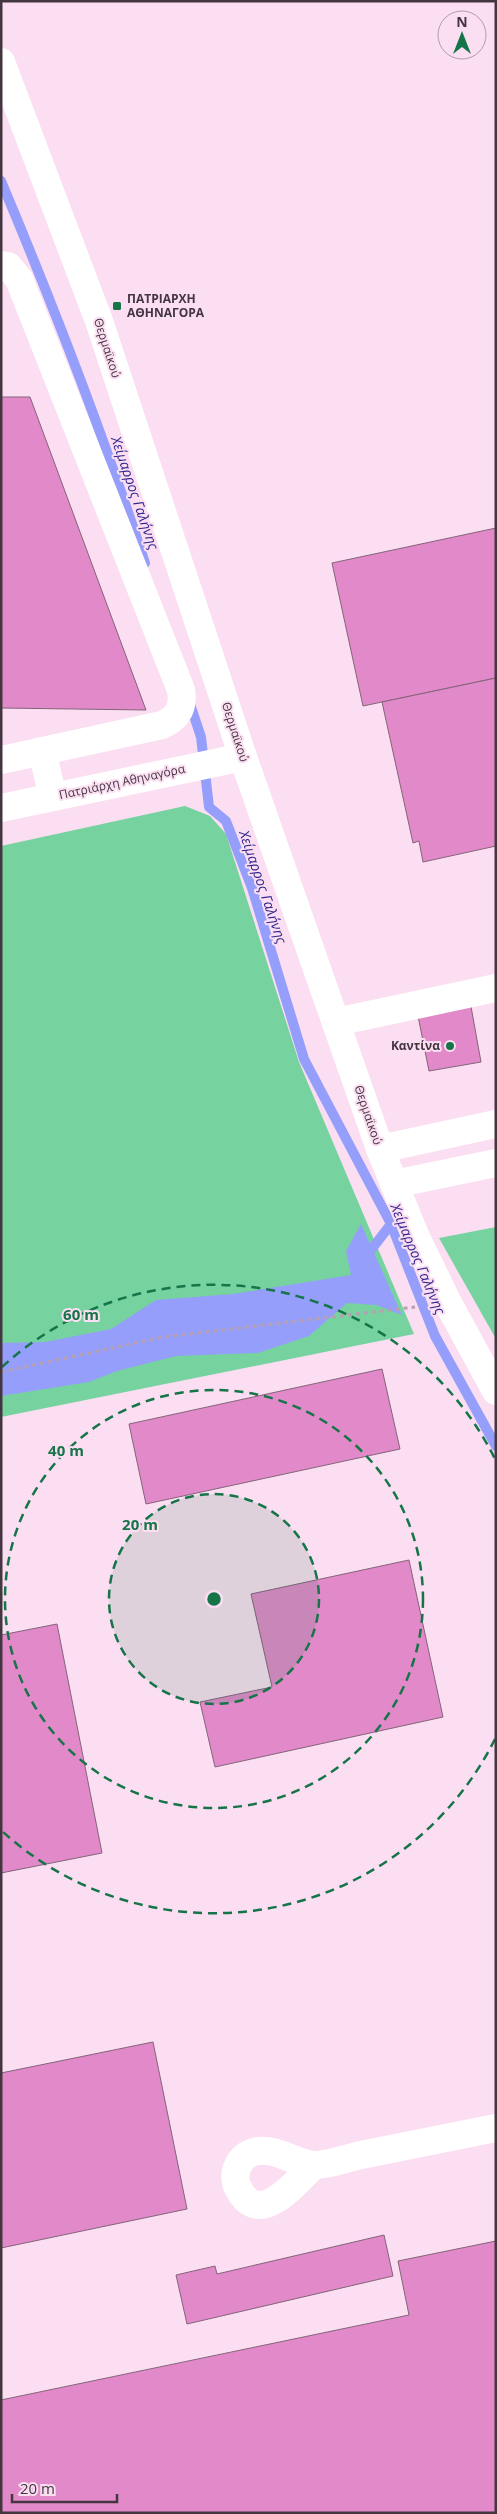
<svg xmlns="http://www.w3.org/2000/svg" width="497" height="2514" viewBox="0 0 497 2514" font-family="'Open Sans',sans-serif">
	<rect width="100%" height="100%" fill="#fbdef1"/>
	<!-- green -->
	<g fill="#76d29f">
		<path d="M185,806L210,816L226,834L299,1062L414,1334L1,1417V846Z"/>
		<path d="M496,1227V1339L439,1238Z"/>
	</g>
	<!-- water -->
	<path fill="#959ffb" d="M361,1224L402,1315L376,1305L347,1303L309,1336L258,1353L176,1356L117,1371L89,1382L1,1396V1343L45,1342L111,1329L156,1300L233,1294L351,1275L346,1251Z"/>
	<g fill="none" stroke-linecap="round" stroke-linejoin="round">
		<!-- stream -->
		<g stroke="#959ffb" stroke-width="10">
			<path d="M1,181C54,307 103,434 145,563"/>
			<path d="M189,701L201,737L209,807L226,821L252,888L304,1059L391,1224L435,1336L496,1446"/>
			<path d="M364,1259L391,1224"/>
		</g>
	</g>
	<!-- building -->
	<g fill="#e28ac9" stroke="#836479">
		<path d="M1,397H30L146,710L1,708Z"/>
		<path d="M496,528V678L363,706L332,563Z"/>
		<path d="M496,678V846L423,862L419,841L413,843L382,702Z"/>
		<path d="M470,1001L481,1062L429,1071L417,1011Z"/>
		<path d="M382,1369L400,1449L146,1504L129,1424Z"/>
		<path d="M409,1560L443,1717L215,1767L200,1702L272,1687L251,1594Z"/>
		<path d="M57,1624L102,1853L1,1873V1635Z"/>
		<path d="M153,2042L187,2209L1,2248V2073Z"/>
		<path d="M384,2235L393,2276L187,2324L176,2275L215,2266L217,2274Z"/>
		<path d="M496,2241V2513H1V2400L409,2315L398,2261Z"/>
	</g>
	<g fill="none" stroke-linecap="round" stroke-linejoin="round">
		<!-- path -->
		<path stroke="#b8a0b0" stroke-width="3" stroke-dasharray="4 4" stroke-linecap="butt" d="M1,1372L163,1337L415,1307"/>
		<!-- minor -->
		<g stroke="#fff" stroke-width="28">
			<path d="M1,62L99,321L243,757L380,1149L415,1235L448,1303L496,1391"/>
			<path d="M1,265L8,266L19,279L181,690C184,708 178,718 162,725L1,760"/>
			<path d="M42,751L53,797"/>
			<path d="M1,808L243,757"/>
			<path d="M336,1022L496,988"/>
			<path d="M380,1149L496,1124"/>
			<path d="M394,1184L496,1163"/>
			<path d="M314,2165C295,2183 259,2230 238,2188C231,2174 239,2156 254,2152C273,2146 295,2163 313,2165C327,2166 347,2158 361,2155C406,2146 451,2137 496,2128"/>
		</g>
	</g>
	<!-- distance rings -->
	<circle cx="214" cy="1599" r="105" fill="#167449" fill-opacity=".12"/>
	<g fill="none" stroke="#167449" stroke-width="2.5" stroke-dasharray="9 6">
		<circle cx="214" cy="1599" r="105"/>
		<circle cx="214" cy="1599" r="209"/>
		<path d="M495 1739A314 314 0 0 1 2 1831M2 1367A314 314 0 0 1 495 1459"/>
	</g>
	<!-- markers -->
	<g fill="#167449" stroke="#fbdef1" stroke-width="2">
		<rect x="112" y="301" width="10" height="10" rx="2.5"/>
		<circle cx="450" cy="1046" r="5"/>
	</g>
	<g text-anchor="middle" stroke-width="4" stroke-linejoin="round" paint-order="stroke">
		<!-- poi labels -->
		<g font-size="12" font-weight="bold" fill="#443640" stroke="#fbdef1" text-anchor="start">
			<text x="127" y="303">ΠΑΤΡΙΑΡΧΗ<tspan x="127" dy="14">ΑΘΗΝΑΓΟΡΑ</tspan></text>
			<text x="440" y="1050" text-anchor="end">Καντίνα</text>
		</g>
		<!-- street labels -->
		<g font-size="12" fill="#443640" stroke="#fbdef1">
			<text transform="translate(107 348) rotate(72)" y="4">Θερμαϊκού</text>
			<text transform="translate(235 732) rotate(72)" y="4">Θερμαϊκού</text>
			<text transform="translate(122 782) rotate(-12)" y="4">Πατριάρχη Αθηναγόρα</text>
			<text transform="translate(368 1115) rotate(71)" y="4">Θερμαϊκού</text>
		</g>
		<!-- water labels -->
		<g font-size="14" font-style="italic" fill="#30288f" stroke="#fbdef1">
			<text transform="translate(135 493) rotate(71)" y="5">Χείμαρρος Γαλήνης</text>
			<text transform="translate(263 887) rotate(71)" y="5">Χείμαρρος Γαλήνης</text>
			<text transform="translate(418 1259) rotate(67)" y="5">Χείμαρρος Γαλήνης</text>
		</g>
	</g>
	<circle cx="214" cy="1599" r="8" fill="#167449" stroke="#fbdef1" stroke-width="2.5"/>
	<g font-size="15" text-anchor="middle" font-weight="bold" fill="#167449" stroke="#fbdef1" stroke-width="4" stroke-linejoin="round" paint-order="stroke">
		<text x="81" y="1320">60 m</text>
		<text x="66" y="1456">40 m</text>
		<text x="140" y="1530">20 m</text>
	</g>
	<!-- border -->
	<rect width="497" height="2514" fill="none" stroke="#443640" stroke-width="5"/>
	<!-- north arrow -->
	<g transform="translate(462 35)"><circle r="24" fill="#fbdef1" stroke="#b29baa"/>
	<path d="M0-4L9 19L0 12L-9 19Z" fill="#167449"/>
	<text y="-8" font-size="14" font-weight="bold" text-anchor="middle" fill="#443640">N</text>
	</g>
	<!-- scale -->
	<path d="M12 2494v8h105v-8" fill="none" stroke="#443640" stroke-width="2.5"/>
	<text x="20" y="2494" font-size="15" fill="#443640" stroke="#fbdef1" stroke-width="4" paint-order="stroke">20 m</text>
</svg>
